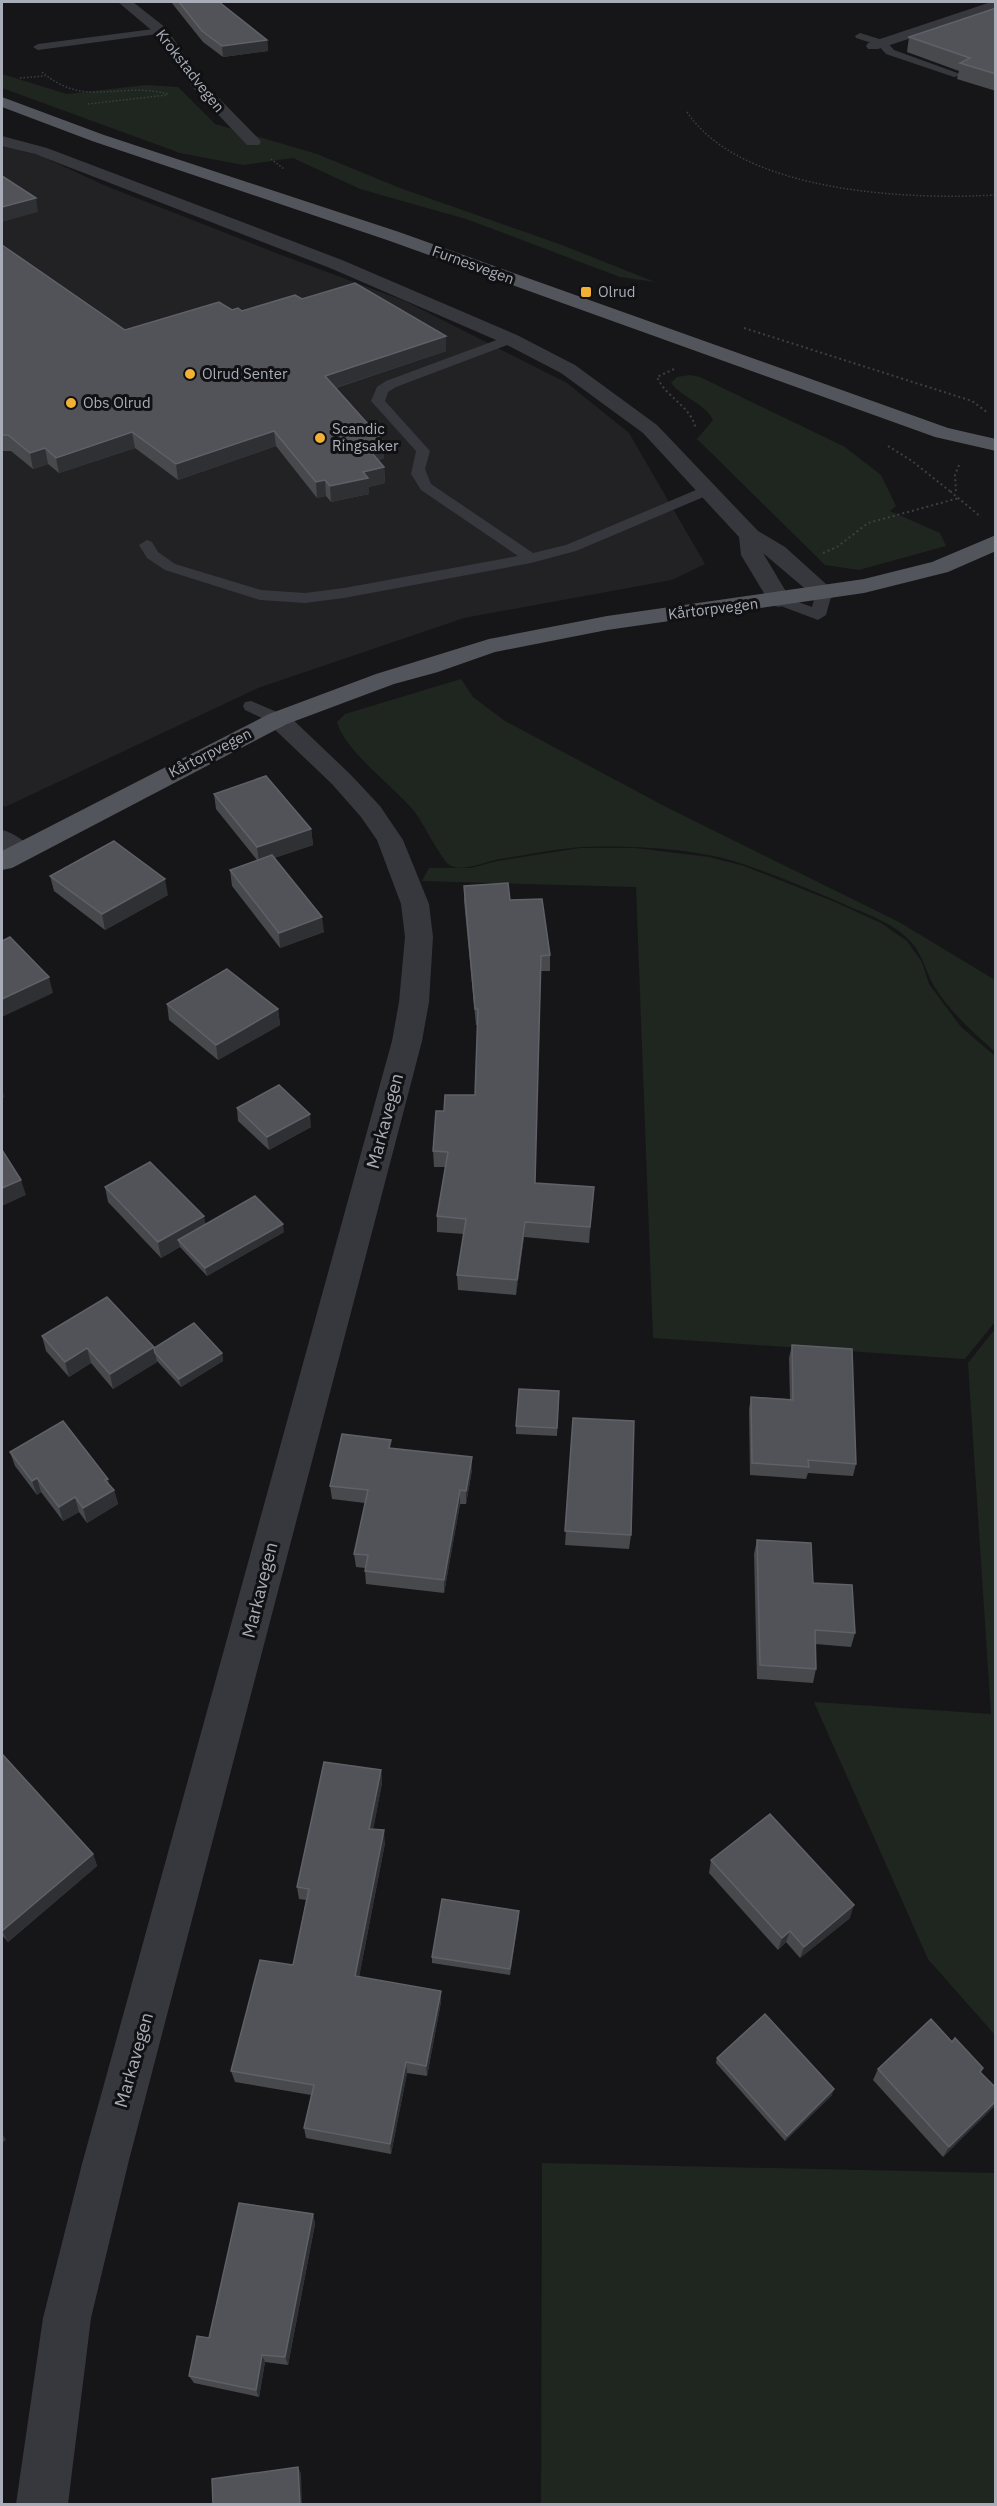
<svg xmlns="http://www.w3.org/2000/svg" width="997" height="2506" viewBox="0 0 997 2506" font-family="'IBM Plex Sans',sans-serif">
	<rect width="100%" height="100%" fill="#161618"/>
	<!-- built -->
	<path fill="#222225" d="M2,145L41,156L106,186L276,253L405,301L567,383L629,433L705,564L672,580L464,618L258,688L5,807L2,805Z"/>
	<!-- green -->
	<g fill="#1e261f">
		<path d="M2,74L67,94L146,85L178,87L215,124L317,154L400,188L562,245L655,282L620,277L466,219L360,189L293,158L243,165L180,153L2,88Z"/>
		<path d="M689,375L700,377L845,447L881,475L896,506L890,511L940,533L946,546L859,570L825,565L697,439L713,420C704,402 683,399 671,383L677,377Z"/>
		<path d="M461,679L473,697L505,721L668,808L899,922L995,980V1052C973,1032 950,1012 934,986C925,971 924,956 911,942C895,924 869,915 848,906C814,891 778,876 743,864C698,848 628,845 581,847C554,849 527,855 500,859C486,861 465,872 451,866C442,862 423,822 414,811C394,787 344,750 337,722L345,714Z"/>
		<path d="M580,848H635L709,857L744,866L835,902L881,923L907,941L922,962L929,984L961,1027L995,1056V1322L965,1359L653,1338L636,887L422,881L429,868H471L497,861Z"/>
		<path d="M995,1329V2035L928,1959L814,1702L991,1714L968,1363Z"/>
		<path d="M542,2163L995,2173V2504H541Z"/>
	</g>
	<g fill="none" stroke-linecap="round" stroke-linejoin="round">
		<!-- path-far1 -->
		<g stroke="#3d3f44" stroke-width="1.5" stroke-dasharray="1.5 2" stroke-linecap="butt">
			<path d="M42,72C85,109 119,81 168,94"/>
			<path d="M20,78L45,76"/>
			<path d="M88,104L167,95"/>
			<path d="M687,112C741,193 908,200 996,195"/>
			<path d="M271,159L284,169"/>
		</g>
		<!-- path -->
		<g stroke="#3d3f44" stroke-width="2" stroke-dasharray="2 3" stroke-linecap="butt">
			<path d="M744,328L972,401L988,413"/>
			<path d="M674,369L657,377C666,397 687,404 695,425L693,429"/>
			<path d="M888,446L912,461L951,492"/>
			<path d="M959,465L955,475L956,490L951,492L981,517"/>
			<path d="M823,553L837,547L868,523L959,498"/>
		</g>
		<!-- lane -->
		<g fill="#37383d" fill-rule="evenodd">
			<path d="M161,28L166,31L165,33L38,50L33,47L38,44Z"/>
			<path d="M860,33L886,41L894,50L963,75L954,77L886,54L878,45L856,38L855,36Z"/>
			<path d="M510,335L515,336L517,339L515,342L396,387L388,392L385,401L430,451L425,469L431,484L533,553L566,545L703,487H713L715,490L713,493L576,551L531,563L344,598L305,603L260,600L165,570L147,558L139,545L147,540L152,542L158,552L175,564L261,590L305,593L344,588L518,556L421,490L411,474L416,451L371,401L377,387L386,381Z"/>
			<path d="M824,588L832,593L826,615L818,620L773,603L771,600L779,595L812,607L816,593Z"/>
			<path d="M251,701L284,715L287,719L284,723H272L245,710L243,706L245,702Z"/>
		</g>
		<!-- street -->
		<g fill="#37383d" fill-rule="evenodd">
			<path d="M118,2H133L166,28L203,82L259,139L261,142L259,145H247L193,88L156,34Z"/>
			<path d="M991,2H996V10L878,49H868L866,46L868,43Z"/>
			<path d="M2,136L47,148L342,260L517,335L575,365L657,425L758,531L785,547L836,593L832,598L824,600L816,598L763,553L791,600L787,605L779,607L771,605L741,555L739,537L643,433L561,373L503,343L330,268L35,154L2,146Z"/>
			<path d="M278,712L287,714L350,774L380,806L403,840L429,904L433,937L429,1002L422,1041L128,2164L91,2318L68,2504H16L43,2318L82,2164L392,1041L399,1002L405,937L401,904L377,840L361,817L332,784L269,724L266,719L269,714Z"/>
			<path d="M2,830C14,833 26,841 33,852L30,858C17,861 11,859 2,851Z"/>
		</g>
		<!-- primary -->
		<g fill="#53555c" fill-rule="evenodd">
			<path d="M2,97L104,135L399,232L948,428L996,439V451L935,437L387,240L92,141L2,107Z"/>
			<path d="M996,535V551L948,572L864,593L607,630L495,652L438,672L394,684L287,724L12,868L2,870V851L269,714L376,674L489,639L607,616L864,579L932,562Z"/>
		</g>
	</g>
	<!-- wall -->
	<g fill="#47494d">
		<path d="M171,2H219L267,40L268,51L223,57L203,42Z"/>
		<path d="M996,8V91L957,79L959,71L907,52L909,37Z"/>
		<path d="M2,245L125,330L232,310L242,311L302,299L446,336V351L336,388L384,442V458L378,460L384,467L385,483L369,487V494L331,502L326,496L317,498L276,446L178,480L135,448L59,473L48,464L33,469L11,451H2Z"/>
		<path d="M214,794L311,829L313,845L274,858L324,932L280,948L232,886L230,870L257,860L216,809Z"/>
		<path d="M50,876L168,895L105,930L54,891Z"/>
		<path d="M464,886L510,900L550,955V971H540L535,1183L594,1187L589,1243L524,1237L516,1295L458,1290L457,1275L464,1234L437,1232V1216L445,1167H434L433,1151L444,1111L475,1095L478,1025H476L464,901Z"/>
		<path d="M167,1004L278,1009L280,1025L218,1060L169,1020Z"/>
		<path d="M237,1108L311,1127L269,1150L238,1121Z"/>
		<path d="M105,1187L205,1225L284,1232L207,1276L180,1247L161,1258L108,1202Z"/>
		<path d="M42,1336L154,1348L222,1353L223,1361L181,1387L157,1361V1362L113,1389L91,1363L69,1377L46,1351Z"/>
		<path d="M792,1345L856,1464L853,1476L808,1473L806,1479L750,1475L749,1409L751,1397L790,1399L789,1358Z"/>
		<path d="M559,1391L557,1436L516,1434V1426Z"/>
		<path d="M573,1418L631,1535L629,1549L565,1545Z"/>
		<path d="M391,1448L472,1470L466,1504H460L444,1593L366,1584L365,1571V1568L356,1567L354,1554L365,1503L332,1499L330,1486Z"/>
		<path d="M10,1452L108,1479L109,1485L114,1490L118,1504L87,1523L79,1512L63,1521L41,1492L37,1495L15,1466Z"/>
		<path d="M757,1540L813,1583L855,1633L851,1647L815,1644L816,1669L813,1683L757,1679L754,1554Z"/>
		<path d="M2,1756L93,1854L97,1866L8,1942L2,1935Z"/>
		<path d="M381,1770L382,1783L373,1829L385,1843L359,1977L441,2002L427,2076L407,2073L391,2154L306,2138L304,2128L311,2095L235,2082L231,2071L293,1965L306,1900L299,1899L297,1887Z"/>
		<path d="M711,1860L850,1918L800,1958L786,1942L778,1950L709,1873Z"/>
		<path d="M519,1911L510,1975L432,1963V1957Z"/>
		<path d="M717,2058L832,2095L785,2141L716,2063Z"/>
		<path d="M878,2069L980,2073L995,2105L943,2157L873,2080Z"/>
		<path d="M313,2214L315,2224L288,2365L265,2362L259,2397L194,2383L189,2376L209,2338Z"/>
	</g>
	<!-- shaded-wall -->
	<g fill="#2f3033">
		<path d="M267,40L268,51L223,57L222,46Z"/>
		<path d="M36,198L38,212L2,222V207Z"/>
		<path d="M446,336V351L326,391L325,376Z"/>
		<path d="M274,431L276,446L178,480L176,464Z"/>
		<path d="M132,432L135,448L59,473L56,458Z"/>
		<path d="M384,442V458L367,462L366,446Z"/>
		<path d="M45,448L48,464L33,469L30,453Z"/>
		<path d="M384,467L385,483L369,487V494L331,502L330,486L363,472Z"/>
		<path d="M325,480L326,496L317,498L316,482Z"/>
		<path d="M311,829L313,845L259,863L257,847Z"/>
		<path d="M165,879L168,895L105,930L102,914Z"/>
		<path d="M322,917L324,932L280,948L279,933Z"/>
		<path d="M49,977L53,993L2,1017V999Z"/>
		<path d="M278,1009L280,1025L218,1060L216,1045Z"/>
		<path d="M2,1088L4,1097L2,1098Z"/>
		<path d="M310,1114L311,1127L269,1150L267,1137Z"/>
		<path d="M21,1180L26,1195L2,1206V1188Z"/>
		<path d="M594,1187L593,1203L589,1243L590,1227Z"/>
		<path d="M204,1216L207,1231L178,1240L180,1247L161,1258L158,1242Z"/>
		<path d="M525,1222L524,1237L516,1295L517,1280Z"/>
		<path d="M283,1224L284,1232L207,1276L205,1268Z"/>
		<path d="M154,1347L157,1362L113,1389L110,1374Z"/>
		<path d="M87,1348L91,1363L69,1377L65,1362Z"/>
		<path d="M222,1353L223,1361L181,1387L179,1379Z"/>
		<path d="M472,1457V1470L466,1504V1491Z"/>
		<path d="M37,1478L41,1492L37,1495L32,1481Z"/>
		<path d="M108,1479L111,1491L114,1490L118,1504L87,1523L83,1508L105,1480Z"/>
		<path d="M460,1490V1504L444,1593V1580Z"/>
		<path d="M75,1497L79,1512L63,1521L59,1507Z"/>
		<path d="M381,1770L382,1783L371,1841L369,1829Z"/>
		<path d="M384,1830L385,1843L357,1988L355,1976Z"/>
		<path d="M93,1854L97,1866L8,1942L2,1931Z"/>
		<path d="M854,1905L850,1918L800,1958L804,1947Z"/>
		<path d="M519,1911V1918L510,1975V1969Z"/>
		<path d="M790,1931L786,1942L778,1950L782,1938Z"/>
		<path d="M441,1991V2002L427,2076L426,2066Z"/>
		<path d="M406,2062L407,2073L391,2154L390,2144Z"/>
		<path d="M834,2089L832,2095L785,2141L787,2136Z"/>
		<path d="M996,2101V2105L943,2157L949,2147Z"/>
		<path d="M2,2133L6,2140L2,2143Z"/>
		<path d="M313,2214L315,2224L288,2365L285,2357Z"/>
		<path d="M262,2355L265,2362L259,2397L256,2390Z"/>
		<path d="M298,2467L301,2473L302,2505H300Z"/>
	</g>
	<!-- building -->
	<g fill="#525359" stroke="#5f6168" stroke-width="1.5">
		<path d="M179,2H219L267,40L222,46L202,31Z"/>
		<path d="M996,8V74L960,63L970,58L909,37Z"/>
		<path d="M2,176L36,198L2,207Z"/>
		<path d="M2,245L125,330L219,302L232,310L238,308L242,311L295,295L302,299L355,283L446,336L325,376L384,442L366,446L384,467L363,472L368,478L330,486L325,480L316,482L274,431L176,464L132,432L56,458L45,448L30,453L8,435H2Z"/>
		<path d="M266,776L311,829L257,847L214,794Z"/>
		<path d="M114,841L165,879L102,914L50,876Z"/>
		<path d="M272,855L322,917L279,933L230,870Z"/>
		<path d="M508,883L510,900L542,899L550,955L541,956L535,1183L594,1187L590,1227L525,1222L517,1280L457,1275L466,1219L437,1216L448,1152L433,1151L436,1111H444L445,1095H475L478,1009H475L464,886Z"/>
		<path d="M10,937L49,977L2,999V941Z"/>
		<path d="M227,969L278,1009L216,1045L167,1004Z"/>
		<path d="M279,1085L310,1114L267,1137L237,1108Z"/>
		<path d="M2,1150L21,1180L2,1188Z"/>
		<path d="M150,1162L204,1216L158,1242L105,1187Z"/>
		<path d="M255,1196L283,1224L205,1268L178,1240Z"/>
		<path d="M107,1297L154,1347L110,1374L87,1348L65,1362L42,1336Z"/>
		<path d="M194,1323L222,1353L179,1379L155,1353L154,1348Z"/>
		<path d="M792,1345L852,1349L856,1464L808,1460L809,1467L752,1463L751,1397L793,1400Z"/>
		<path d="M519,1389L559,1391L557,1428L516,1426Z"/>
		<path d="M573,1418L634,1421L631,1535L565,1531Z"/>
		<path d="M63,1421L108,1479L105,1480L114,1490L83,1508L75,1497L59,1507L37,1478L32,1481L10,1452Z"/>
		<path d="M342,1434L391,1440L389,1448L472,1457L466,1491L460,1490L444,1580L365,1571L368,1555L354,1554L368,1490L330,1486Z"/>
		<path d="M757,1540L811,1543L813,1583L852,1585L855,1633L815,1630L816,1669L760,1665Z"/>
		<path d="M3,1755L93,1854L2,1931V1756Z"/>
		<path d="M324,1762L381,1770L369,1829L384,1830L355,1976L441,1991L426,2066L406,2062L390,2144L304,2128L314,2085L231,2071L260,1960L293,1965L309,1889L297,1887Z"/>
		<path d="M770,1814L854,1905L804,1947L790,1931L782,1938L711,1860Z"/>
		<path d="M442,1899L519,1911L510,1969L432,1957Z"/>
		<path d="M765,2014L834,2089L787,2136L717,2058Z"/>
		<path d="M931,2019L952,2042L955,2038L983,2068L980,2072L996,2088V2101L949,2147L878,2069Z"/>
		<path d="M239,2203L313,2214L285,2357L262,2355L256,2390L189,2376L197,2336L209,2338Z"/>
		<path d="M298,2467L300,2505H213L212,2479Z"/>
	</g>
	<!-- markers -->
	<g fill="#f2b134" stroke="#111113" stroke-width="2">
		<rect x="580" y="286" width="12" height="12" rx="3"/>
		<circle cx="190" cy="374" r="6"/>
		<circle cx="71" cy="403" r="6"/>
		<circle cx="320" cy="438" r="6"/>
	</g>
	<g text-anchor="middle" stroke-width="6" stroke-linejoin="round" paint-order="stroke">
		<!-- far-street labels -->
		<g font-size="15" fill="#a8adb8" stroke="#111113">
			<text transform="translate(190 71) rotate(52)" y="5">Krokstadvegen</text>
			<text transform="translate(473 265) rotate(20)" y="5">Furnesvegen</text>
			<text transform="translate(713 609) rotate(-7)" y="5">Kårtorpvegen</text>
			<text transform="translate(210 753) rotate(-27)" y="5">Kårtorpvegen</text>
		</g>
		<!-- far-poi labels -->
		<g font-size="15" fill="#a8adb8" stroke="#111113" text-anchor="start">
			<text x="598" y="297">Olrud</text>
			<text x="202" y="379">Olrud Senter</text>
			<text x="83" y="408">Obs Olrud</text>
			<text x="332" y="434">Scandic<tspan x="332" dy="17">Ringsaker</tspan></text>
		</g>
		<!-- street labels -->
		<g font-size="18" fill="#a8adb8" stroke="#111113">
			<text transform="translate(385 1121) rotate(-75)" y="6">Markavegen</text>
			<text transform="translate(260 1590) rotate(-76)" y="6">Markavegen</text>
			<text transform="translate(134 2060) rotate(-74)" y="6">Markavegen</text>
		</g>
	</g>
	<!-- border -->
	<rect width="997" height="2506" fill="none" stroke="#a8adb8" stroke-width="6"/>
</svg>
